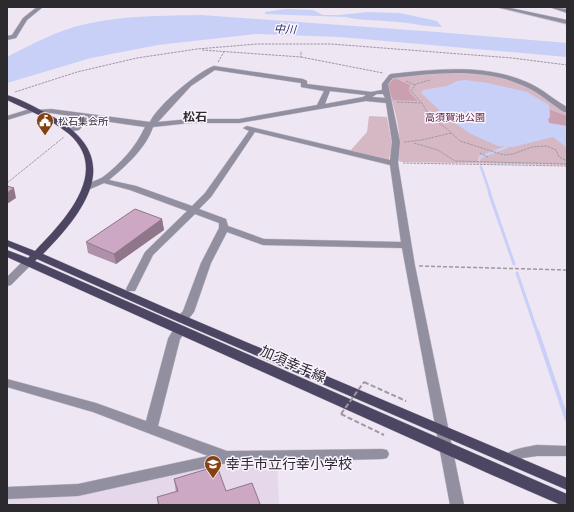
<svg xmlns="http://www.w3.org/2000/svg" width="574" height="512" viewBox="0 0 574 512" font-family="'PT Sans Narrow','Noto Sans JP',sans-serif">
	<rect width="100%" height="100%" fill="#eee6f3"/>
	<!-- built -->
	<path fill="#e5d8eb" d="M277,462L279,505H7V499L76,494L221,464Z"/>
	<!-- green -->
	<g fill="#d5b8c3">
		<path d="M439,72C468,73 498,73 525,85C539,92 553,103 567,111V165L401,162L398,160C403,135 395,109 387,86L395,77Z"/>
		<path d="M369,116L387,117L392,145L389,159L387,161L350,151L367,132Z"/>
	</g>
	<!-- forest -->
	<g fill="#ca9fb0">
		<path d="M394,78L410,85C406,92 413,95 418,101L393,100L387,86Z"/>
		<path d="M550,110L567,116V126L549,123L548,119L550,116Z"/>
	</g>
	<!-- water -->
	<g fill="#c8d0f8">
		<path d="M286,9L313,10L323,15H340L368,12L400,13L437,21L442,27C427,27 413,23 398,22C380,20 363,21 345,17L265,14V12Z"/>
		<path d="M201,15L437,32L567,43V57L340,37L257,34L158,45L91,58L7,83V57C26,47 45,37 65,30C109,15 156,16 201,15Z"/>
		<path d="M465,80L488,83L527,92L549,105L550,117L548,119L549,123L567,126V148L553,137L513,147L498,146L471,134L449,119L421,93L423,90L447,86L457,81Z"/>
	</g>
	<g fill="none" stroke-linecap="round" stroke-linejoin="round">
		<!-- stream-far2 -->
		<g stroke="#c8d0f8" stroke-width="2.5">
			<path d="M479,161L480,157L507,147"/>
			<path d="M481,167L490,193"/>
		</g>
		<!-- stream-far1 -->
		<g stroke="#c8d0f8" stroke-width="3">
			<path d="M489,192L514,264"/>
			<path d="M517,273L537,332"/>
		</g>
		<!-- stream -->
		<path stroke="#c8d0f8" stroke-width="4" d="M537,331L567,420"/>
		<defs>
			<g id="minor">
				<path d="M37,7H43L27,20L16,38L7,40V36L12,35L23,18Z"/>
				<path d="M496,7H506L567,20V24Z"/>
				<path d="M551,7L567,9V13L552,8Z"/>
				<path d="M214,66L303,79L307,81V84L371,92L382,90V84L389,75L391,74C437,69 487,63 531,84C544,90 554,100 567,107V112H564C551,104 540,93 526,87C485,67 437,73 393,78L388,84L400,142L398,163L415,266L464,505H450L402,248L263,245L227,232L211,263L194,312L186,322H178L176,319L183,311L201,263L219,228V223L195,214L153,255L135,291H127L126,289L145,252L187,211L130,190L104,183L88,190L84,187C88,182 97,181 103,177C120,164 136,147 145,127L90,119L79,130L68,132L64,130L65,128L73,126L83,118L51,113L37,114L33,112L7,120V116L33,108L37,110L51,109L150,122C156,107 198,71 214,66ZM215,70L301,83V87L324,91L317,105L239,119H190L158,122L191,86ZM330,91L366,95L363,97L325,104ZM377,94H383L385,98L372,97ZM366,101L386,103L392,142L390,160L247,126L243,128L249,131L205,193L192,206L136,186L109,180C126,166 146,148 153,127L190,123H239ZM255,132L390,165L401,242L264,239L228,226L226,219L199,209L211,197Z"/>
				<path d="M28,259L33,262L32,264L11,285L7,286V277L24,260Z"/>
				<path d="M181,326L185,327L187,330L180,339L158,426L227,451L382,449L387,450L389,454L387,458L382,459L227,463L78,496L7,499V487L78,484L208,456L93,412L7,387V379L96,403L146,421L168,339C171,333 174,328 181,326Z"/>
				<path d="M537,445L567,446V456H537L523,458L509,465L504,463L502,459C507,449 527,447 537,445Z"/>
			</g>
			<path id="major" d="M7,95C21,99 35,107 48,114C126,155 89,207 43,254L166,308L567,478V490L158,313L48,264L37,259L35,261L567,494V505H561L492,475L7,257V250L28,258L30,256L7,246V240L35,251C63,222 112,172 69,134C51,119 28,110 7,100Z"/>
		</defs>
		<!-- minor casing -->
		<use href="#minor" stroke="#cbc4d0" stroke-width="1"/>
		<!-- major casing -->
		<use href="#major" stroke="#cbc4d0" stroke-width="1"/>
		<!-- path-far2 -->
		<g stroke="#9e98a2" stroke-width="1" stroke-dasharray="2.5 1" stroke-linecap="butt">
			<path d="M202,50L301,57V51"/>
			<path d="M301,57L383,73"/>
			<path d="M218,62L224,52"/>
			<path d="M430,80L416,84L411,91L422,103L430,117L446,128L460,141L504,155L513,154L532,147L547,146L556,150L559,157L567,161"/>
			<path d="M406,81L415,85"/>
			<path d="M15,92L77,72L137,58L197,49L257,44H331L512,58L567,65"/>
			<path d="M397,102L421,103"/>
			<path d="M404,142L422,140L451,133"/>
			<path d="M414,143L438,150L455,161L567,164"/>
			<path d="M480,153L488,157"/>
			<path d="M403,163L567,166"/>
			<path d="M7,183L64,137"/>
		</g>
		<!-- path-far1 -->
		<path stroke="#9e98a2" stroke-width="1.5" stroke-dasharray="4 2" stroke-linecap="butt" d="M419,266L567,270"/>
		<!-- path -->
		<g stroke="#9e98a2" stroke-width="2" stroke-dasharray="5 2.5" stroke-linecap="butt">
			<path d="M364,382L406,401"/>
			<path d="M341,414L384,435"/>
		</g>
		<!-- minor -->
		<use href="#minor" fill="#928fa0" fill-rule="evenodd"/>
		<!-- major -->
		<use href="#major" fill="#4c4662" fill-rule="evenodd"/>
		<!-- path-bridge -->
		<path stroke="#9e98a2" stroke-width="2" stroke-dasharray="5 2.5" stroke-linecap="butt" d="M341,414L364,382"/>
	</g>
	<!-- wall -->
	<g fill="#af90a9">
		<path d="M162,219L164,230L116,264L88,253L86,242Z"/>
		<path d="M174,479L226,491L260,505H158L157,497L176,492Z"/>
	</g>
	<!-- shaded-wall -->
	<g fill="#8f7689">
		<path d="M14,188L16,198L7,204V193Z"/>
		<path d="M162,219L164,230L116,264L114,254Z"/>
	</g>
	<!-- building -->
	<g fill="#cca8c4" stroke="#8f7689">
		<path d="M7,186L14,188L7,193Z"/>
		<path d="M135,209L162,219L114,254L86,242Z"/>
		<path d="M217,466L226,491L252,483L260,504L258,505H159L157,497L178,491L174,479Z"/>
	</g>
	<!-- icons -->
	<defs>
		<symbol id="civic-pin" viewBox="-11 -11 22 30"><path d="M0 17L-7.5 6A9.5 9.5 0 1 1 7.5 6Z" fill="#844212" stroke="#fbf4ff"/><path d="M-.6-6.5H3V-4.5H.6V-3L4-1V1h2V6H-6V1h2V-1L-.6-3ZM-1.2 2.5V6h2.4V2.5Z" fill="#fff"/></symbol>
		<symbol id="school-pin" viewBox="-11 -11 22 30"><path d="M0 17L-7.5 6A9.5 9.5 0 1 1 7.5 6Z" fill="#844212" stroke="#fbf4ff"/><path d="M0-5L7-2L0 1L-7-2ZM-4 1L0 2.5L4 1V4Q0 6-4 4Z" fill="#fff"/></symbol>
	</defs>
	<g fill-rule="evenodd">
		<use href="#civic-pin" x="35" y="111" width="20" height="27"/>
		<use href="#school-pin" x="203" y="454" width="20" height="27"/>
	</g>
	<g text-anchor="middle" stroke-width="3" stroke-linejoin="round" paint-order="stroke">
		<!-- far-park labels -->
		<g font-size="10" fill="#5f2842" stroke="#fbf4ff">
			<text x="455" y="121">高須賀池公園</text>
		</g>
		<!-- far-poi labels -->
		<g font-size="10" fill="#2d2a2f" stroke="#fbf4ff" text-anchor="start">
			<text x="58" y="125">松石集会所</text>
		</g>
		<!-- far-water labels -->
		<g font-size="11" font-style="italic" fill="#2c3263" stroke="#fbf4ff">
			<text transform="translate(285 29) rotate(3)" y="4">中川</text>
		</g>
		<!-- far-quarter labels -->
		<g font-size="12" font-weight="bold" fill="#2d2a2f" stroke="#fbf4ff">
			<text x="195" y="121">松石</text>
		</g>
		<!-- near-street labels -->
		<g font-size="14" fill="#2d2a2f" stroke="#fbf4ff">
			<text transform="translate(293 364) rotate(24)" y="5">加須幸手線</text>
		</g>
		<!-- near-poi labels -->
		<g font-size="14" fill="#2d2a2f" stroke="#fbf4ff" text-anchor="start">
			<text x="226" y="469">幸手市立行幸小学校</text>
		</g>
	</g>
	<!-- border -->
	<rect width="574" height="512" fill="none" stroke="#2d2a2f" stroke-width="16"/>
</svg>
